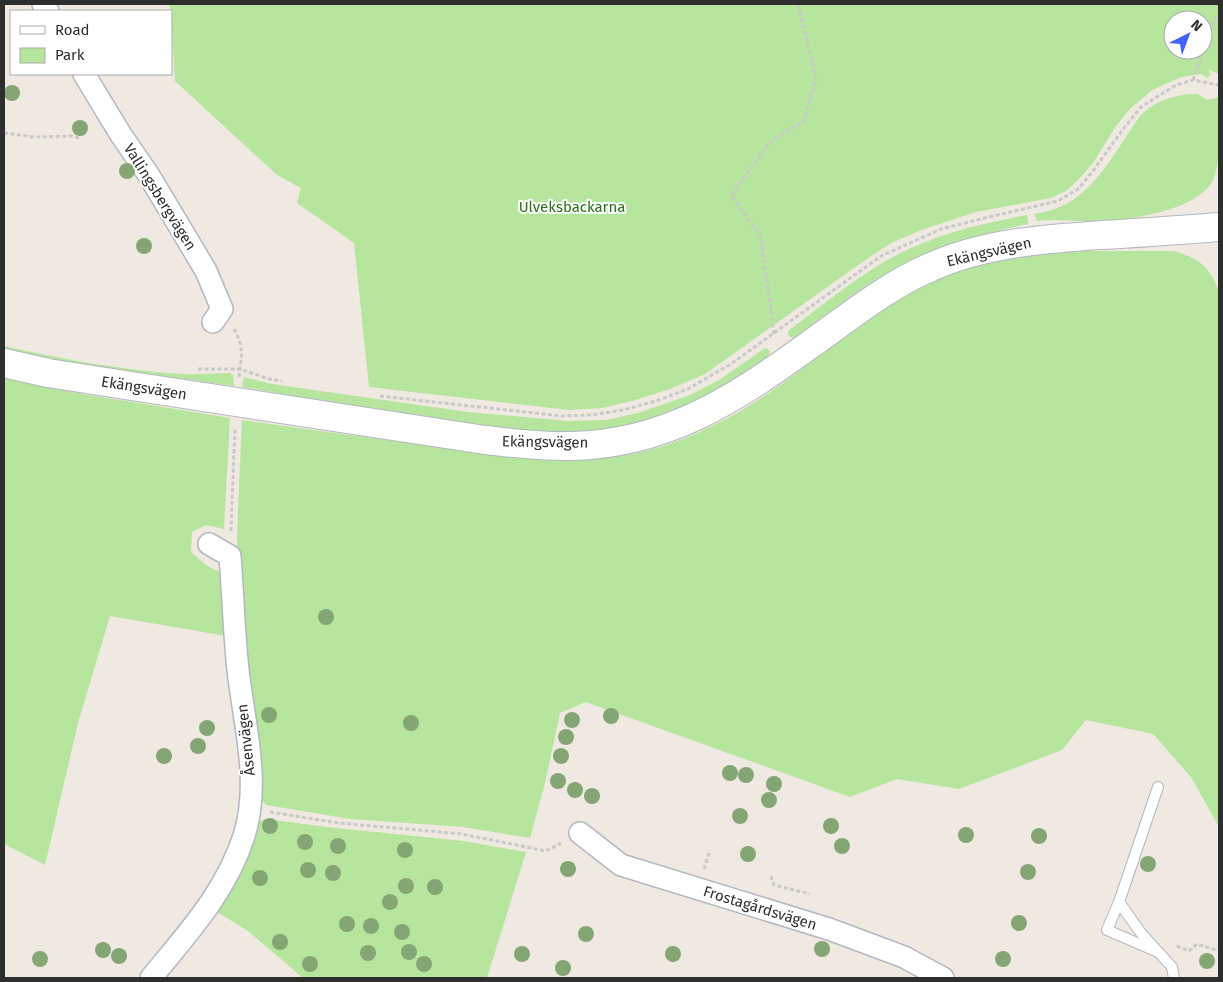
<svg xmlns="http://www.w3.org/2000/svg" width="1223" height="982" viewBox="0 0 1223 982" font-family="'Fira Sans',sans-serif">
	<rect width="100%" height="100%" fill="#efe9e1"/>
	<!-- green -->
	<g fill="#b6e59e" fill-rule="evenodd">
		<path d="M169,4H1219V74L1210,70L1209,73L1211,74L1207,78L1202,74L1181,77L1152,90L1130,109L1116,126L1093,163L1078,180L1066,191L1051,198L976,212L924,229L891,243L861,263L705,374L670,389L632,401L602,408L569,410L369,387L354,243L297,203L301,188L277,175L175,81L171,11ZM1173,20H1203V50H1173Z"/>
		<path d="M1188,94H1198L1207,100L1219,97C1219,123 1223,156 1213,180C1199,209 1138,218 1109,221C1085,223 1062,218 1037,221L1034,214C1044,212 1054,210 1064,205C1098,189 1119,144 1141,115C1154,102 1169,97 1188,94Z"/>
		<path d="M1027,215L1028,224C980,234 934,247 891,271C857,289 828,314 797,337L792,338L788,335V331C819,308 850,282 884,262C928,236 977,224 1027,215Z"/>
		<path d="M1084,251H1174C1200,259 1209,266 1219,291V827L1191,777L1153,734L1086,720L1062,750L959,789L897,779L850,797L586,702L560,713L545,783L530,838L463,827L350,819L266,805L260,798L238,598L237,531L242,420C300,428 358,436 416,444C502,456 591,473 675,442C698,433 722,422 744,409C804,373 854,324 914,289C921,284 930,282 939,278C985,259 1034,255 1084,251Z"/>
		<path d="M4,346C62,359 121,370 181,374C197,375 214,373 230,373L233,375L234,386L84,365L4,350Z"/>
		<path d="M765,348L768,349L770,352L767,359L752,371L676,412L642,423L582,433L542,434L506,430L402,415L242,387L244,377L272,384L468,412L568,421L607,420L641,412L690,395L719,380Z"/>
		<path d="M4,377L83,394L230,418L224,529L206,525L192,532L191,552L206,565L219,572L226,636L110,616L78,723L45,865L4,844Z"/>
		<path d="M265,819L327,827L464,841L526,852L487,978H303L248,931L214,910L254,823Z"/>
	</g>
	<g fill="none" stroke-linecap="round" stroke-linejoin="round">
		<defs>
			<g id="lane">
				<path d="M1119,902L1158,787"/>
				<path d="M1158,952L1107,930L1119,902L1141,933L1172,967L1174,978"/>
			</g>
			<g id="street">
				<path d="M43,4L48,11"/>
				<path d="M84,74L121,135L148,174L187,239L206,271L222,309L213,322"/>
				<path d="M580,833L621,865L829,929L904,957L943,978"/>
				<path d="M151,978C187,934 226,892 244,836C261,782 244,724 238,670C234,632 233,594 230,556L209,544"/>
			</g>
			<path id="secondary" d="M4,363L48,373L138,387L485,440C514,443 543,447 572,446C666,444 735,399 808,346C848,318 886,286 931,267C984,243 1044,239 1101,235C1140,233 1180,230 1219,227"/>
		</defs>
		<!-- lane casing -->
		<use href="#lane" stroke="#b4b7c1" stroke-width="12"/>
		<!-- street casing -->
		<use href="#street" stroke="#b4b7c1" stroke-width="24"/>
		<!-- secondary casing -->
		<use href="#secondary" stroke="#b4b7c1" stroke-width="30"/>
		<!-- path -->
		<g stroke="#c9c9c9" stroke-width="3" stroke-dasharray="4 2.5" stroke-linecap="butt">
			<path d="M1203,50L1219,11"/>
			<path d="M1193,80L1203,50"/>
			<path d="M4,133L34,137L71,136L79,138"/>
			<path d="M234,329C245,348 241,358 239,378"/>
			<path d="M774,334L761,237L731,195L773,139L803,122L816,80L798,4"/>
			<path d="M198,369H240L269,379L282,381"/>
			<path d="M380,396L562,416L590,415L623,410L656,401L688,389L731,364L881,256L941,229L989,217L1058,201L1078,189L1093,171L1124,128L1141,107L1176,85L1193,80L1219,85"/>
			<path d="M231,531L235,427"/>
			<path d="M270,812L339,823L462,834L546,851L561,843"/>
			<path d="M704,869L710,850"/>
			<path d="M771,876L774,885L810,894"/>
			<path d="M1177,946L1189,951L1197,944L1219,951"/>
		</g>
		<!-- lane -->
		<use href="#lane" stroke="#fff" stroke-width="10"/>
		<!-- street -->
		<use href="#street" stroke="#fff" stroke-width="21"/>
		<!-- secondary -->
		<use href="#secondary" stroke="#fff" stroke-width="28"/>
	</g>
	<!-- trees -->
	<g fill="#84a574">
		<circle cx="12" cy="93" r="8"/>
		<circle cx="80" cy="128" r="8"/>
		<circle cx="127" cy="171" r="8"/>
		<circle cx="144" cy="246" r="8"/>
		<circle cx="326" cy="617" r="8"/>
		<circle cx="269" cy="715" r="8"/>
		<circle cx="611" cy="716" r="8"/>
		<circle cx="572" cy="720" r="8"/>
		<circle cx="411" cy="723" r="8"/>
		<circle cx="207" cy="728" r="8"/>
		<circle cx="566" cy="737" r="8"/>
		<circle cx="198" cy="746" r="8"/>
		<circle cx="164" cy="756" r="8"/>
		<circle cx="561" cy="756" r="8"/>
		<circle cx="730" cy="773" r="8"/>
		<circle cx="746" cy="775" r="8"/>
		<circle cx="558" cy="781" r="8"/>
		<circle cx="774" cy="784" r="8"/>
		<circle cx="575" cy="790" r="8"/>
		<circle cx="592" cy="796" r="8"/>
		<circle cx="769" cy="800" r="8"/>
		<circle cx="740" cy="816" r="8"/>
		<circle cx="270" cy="826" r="8"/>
		<circle cx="831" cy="826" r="8"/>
		<circle cx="966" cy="835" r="8"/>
		<circle cx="1039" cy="836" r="8"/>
		<circle cx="305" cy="842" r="8"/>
		<circle cx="338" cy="846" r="8"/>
		<circle cx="842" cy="846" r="8"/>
		<circle cx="405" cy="850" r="8"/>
		<circle cx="748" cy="854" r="8"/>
		<circle cx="1148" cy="864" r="8"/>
		<circle cx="568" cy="869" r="8"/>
		<circle cx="308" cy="870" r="8"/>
		<circle cx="1028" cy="872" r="8"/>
		<circle cx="333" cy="873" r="8"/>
		<circle cx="260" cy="878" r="8"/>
		<circle cx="406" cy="886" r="8"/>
		<circle cx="435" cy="887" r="8"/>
		<circle cx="390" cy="902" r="8"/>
		<circle cx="1019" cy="923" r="8"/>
		<circle cx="347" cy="924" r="8"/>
		<circle cx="371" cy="926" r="8"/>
		<circle cx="402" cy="932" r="8"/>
		<circle cx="586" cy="934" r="8"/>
		<circle cx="280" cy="942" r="8"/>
		<circle cx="822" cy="949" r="8"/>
		<circle cx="103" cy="950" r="8"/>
		<circle cx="409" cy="952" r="8"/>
		<circle cx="368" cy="953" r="8"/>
		<circle cx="522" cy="954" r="8"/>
		<circle cx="673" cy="954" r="8"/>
		<circle cx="119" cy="956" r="8"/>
		<circle cx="40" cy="959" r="8"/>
		<circle cx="1003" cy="959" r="8"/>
		<circle cx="1207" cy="961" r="8"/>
		<circle cx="310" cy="964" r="8"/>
		<circle cx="424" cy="964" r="8"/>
		<circle cx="563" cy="968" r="8"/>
	</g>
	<g text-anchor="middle" stroke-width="4" stroke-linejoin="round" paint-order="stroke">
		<!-- street labels -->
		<g font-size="15" fill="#2e2e2e" stroke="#fff">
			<text transform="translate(160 197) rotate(58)" y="5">Vallingsbergvägen</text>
			<text transform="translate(989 252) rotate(-13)" y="5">Ekängsvägen</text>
			<text transform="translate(144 388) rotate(9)" y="5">Ekängsvägen</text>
			<text transform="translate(545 442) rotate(1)" y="5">Ekängsvägen</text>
			<text transform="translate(246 740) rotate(-96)" y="5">Åsenvägen</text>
			<text transform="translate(760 908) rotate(17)" y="5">Frostagårdsvägen</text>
		</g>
		<!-- park labels -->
		<g font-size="15" fill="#2c6e1b" stroke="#fff">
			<text x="572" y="212">Ulveksbackarna</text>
		</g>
	</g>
	<!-- border -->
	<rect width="1223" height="982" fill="none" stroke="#2e2e2e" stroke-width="10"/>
	<!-- legend -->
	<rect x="10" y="10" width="162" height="65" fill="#ffffff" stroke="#ababab"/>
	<rect x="20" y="26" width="25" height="8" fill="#ffffff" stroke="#ababab"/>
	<text x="55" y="35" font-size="15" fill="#2e2e2e">Road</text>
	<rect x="20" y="48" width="25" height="15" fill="#b6e59e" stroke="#ababab"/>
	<text x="55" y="60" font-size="15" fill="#2e2e2e">Park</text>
	<!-- north arrow -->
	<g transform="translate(1188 35) rotate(42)"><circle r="24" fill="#ffffff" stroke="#ababab"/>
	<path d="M0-4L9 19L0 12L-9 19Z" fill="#4264fb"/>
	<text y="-8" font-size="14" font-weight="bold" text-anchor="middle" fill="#2e2e2e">N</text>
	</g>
</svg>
